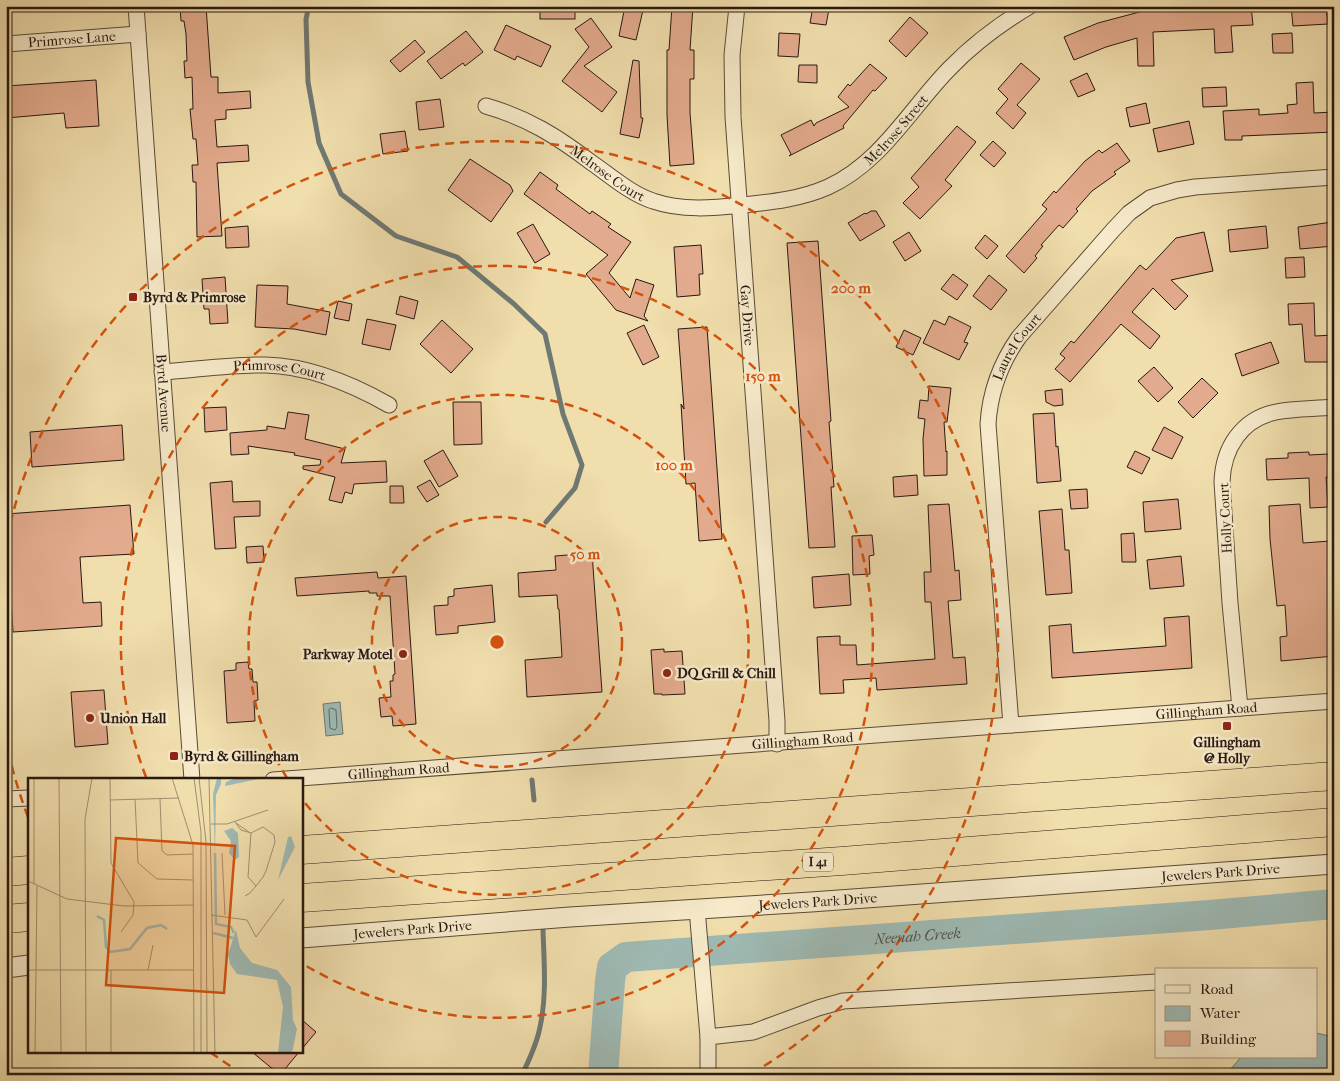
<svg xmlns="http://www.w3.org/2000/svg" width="1340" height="1081" viewBox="0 0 1340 1081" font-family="'IM FELL French Canon',serif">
	<rect width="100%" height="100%" fill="#f1dead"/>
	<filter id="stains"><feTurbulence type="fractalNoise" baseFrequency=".004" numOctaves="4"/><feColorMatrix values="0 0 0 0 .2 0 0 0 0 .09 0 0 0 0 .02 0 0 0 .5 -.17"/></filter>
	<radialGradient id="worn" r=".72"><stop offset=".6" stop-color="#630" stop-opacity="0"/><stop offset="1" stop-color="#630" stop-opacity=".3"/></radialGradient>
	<!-- water -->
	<g fill="#9ebab4" stroke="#6f7973">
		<path d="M340,702L343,734L326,736L323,704Z"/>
		<path d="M1334,895V913L1241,923L1235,913L1250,904Z"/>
		<path d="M1316,1033L1334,1037V1075H1226L1241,1057H1316Z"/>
	</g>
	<!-- pier -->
	<path fill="#f1dead" d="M1284,898L1286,920L1270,922L1268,900Z"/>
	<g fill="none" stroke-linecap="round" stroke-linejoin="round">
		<!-- shore -->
		<g stroke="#636962" stroke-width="1">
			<path d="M331,708L336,710L337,727L335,730L330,728L329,710Z"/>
			<path d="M1334,900L1252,909L1245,915L1247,917L1334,908"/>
		</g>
		<!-- stream -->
		<g stroke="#6f7973" stroke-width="5">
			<path d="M309,6L306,19L308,82L319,143L341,194L396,236L457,257L514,304L545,334L563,414L582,465L575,488L546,522"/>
			<path d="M532,780L534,800"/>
			<path d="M522,1075C529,1060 537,1044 540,1027C547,995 544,962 543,930"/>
		</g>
		<!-- river -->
		<path stroke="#9ebab4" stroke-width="30" id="s1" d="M603,1075L610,981L612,967L626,957L1210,915L1334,904"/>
	</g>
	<!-- building -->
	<g fill="#e3ab8d" stroke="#281811">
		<path d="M180,6H206L211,77H218V93L250,91L251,108L226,110V119L215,120L217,147L248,145L249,161L217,163L222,236L197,237L196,182H193L192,165H198L196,139H193L190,109H193L192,77L185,78L184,61H187L186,34L184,21H181Z"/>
		<rect x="540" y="6" width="35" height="13"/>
		<path d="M625,6H644L636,40L619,36Z"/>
		<path d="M672,6H693L690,50H694V79H690V113L694,164L670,166L667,115V50H669Z"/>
		<path d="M1175,6H1251L1253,25L1231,26L1233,52L1215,53L1214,29L1153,32L1154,66H1138L1137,38L1106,47L1074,60L1064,37L1098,23L1147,10L1175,8Z"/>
		<path d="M1291,6H1326L1328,24L1293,26Z"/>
		<path d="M813,7L829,9L826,25L810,23Z"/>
		<path d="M910,17L928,33L906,57L889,41Z"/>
		<path d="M591,18L612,47L584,66L617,92L602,112L562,81L589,47L575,29Z"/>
		<path d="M506,25L551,46L541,67L517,56L515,60L494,50Z"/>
		<path d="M466,31L483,52L465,66L463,63L441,79L427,61Z"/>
		<path d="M779,33L800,34L798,57L778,56Z"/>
		<path d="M1292,33L1293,53H1273L1272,34Z"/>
		<path d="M415,40L425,52L400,72L390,61Z"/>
		<path d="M633,60L639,61L641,118H643L639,138L620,134Z"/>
		<path d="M1021,63L1040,79L1017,105L1026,113L1013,129L996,113L1008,99L998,89Z"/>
		<path d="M870,64L887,78L875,91L873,90L843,126L844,128L789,156L791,154L781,135L811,120L814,126L816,123L849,107L838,97L848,84L850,86Z"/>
		<path d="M799,65H817V83L798,82Z"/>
		<path d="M1087,73L1095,90L1078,97L1070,81Z"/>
		<path d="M96,80L99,126L66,128L64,113L6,118V86Z"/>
		<path d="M1313,82L1314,113L1334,112V132L1242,136V140H1225L1223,111L1259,109V115L1288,113L1287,105L1297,104L1296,83Z"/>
		<path d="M1226,87L1227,106L1203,107L1202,88Z"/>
		<path d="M440,99L444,127L419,130L416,102Z"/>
		<path d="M1146,103L1150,123L1130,127L1126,108Z"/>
		<path d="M1189,121L1194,144L1158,152L1153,129Z"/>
		<path d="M957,126L976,142L945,180L952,186L920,219L903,203L919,187L911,178Z"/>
		<path d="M405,131L408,151L383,154L380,134Z"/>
		<path d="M993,141L1006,153L994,167L980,155Z"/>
		<path d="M1117,143L1130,161L1114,172L1116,174L1092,191L1076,209L1078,211L1063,228L1059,225L1041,245L1043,246L1035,256L1037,258L1024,273L1006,256L1047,209L1042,205L1054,191L1056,193L1085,161L1099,150L1102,153Z"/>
		<path d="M470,159L510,185L513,191L491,222L448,190Z"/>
		<path d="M540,172L558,185L556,189L590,214L592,211L611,224L608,227L631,242L609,273L630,298L636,279L654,285L644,316L648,321L616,310L586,274L608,255L524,194Z"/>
		<path d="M871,211H876L885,226L860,241L848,223L865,213L866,214Z"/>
		<path d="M1332,222L1334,246L1300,249L1298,227Z"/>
		<path d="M533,224L550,254L535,263L517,233Z"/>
		<path d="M248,226L249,247L226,248L225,228Z"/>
		<path d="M1266,226L1268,248L1230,252L1228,230Z"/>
		<path d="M909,232L921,251L905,261L893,242Z"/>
		<path d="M1204,232L1213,271L1171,280L1188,296L1175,310L1153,288L1132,312L1160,336L1150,349L1121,324L1070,382L1055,369L1065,358L1060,354L1071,341L1074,343L1140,265L1146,270L1176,238Z"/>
		<path d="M985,235L998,246L987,259L975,248Z"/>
		<path d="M818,241L831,421L829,422L834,487H831L835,547L809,548L787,243Z"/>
		<path d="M701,245L703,274H699L700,295L677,297L674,247Z"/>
		<path d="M1304,257L1305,277L1286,278L1285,258Z"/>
		<path d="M953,274L968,285L957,300L941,289Z"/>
		<path d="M989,275L1007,290L991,310L973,296Z"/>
		<path d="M225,277L228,323L210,324L209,309H204L202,279Z"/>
		<path d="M257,285L288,286L287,304L330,312L326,335L294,329L255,327Z"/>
		<path d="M400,296L418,301L414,319L396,314Z"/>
		<path d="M338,301L352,304L349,321L334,318Z"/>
		<path d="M1314,303L1315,336L1334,335V362H1305L1302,324L1289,325L1288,304Z"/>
		<path d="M949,316L971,327L964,342L968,343L959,360L923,343L934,320L945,325Z"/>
		<path d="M367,319L396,325L390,350L362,344Z"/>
		<path d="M442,320L473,349L451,373L420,344Z"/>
		<path d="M644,325L659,357L643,365L627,333Z"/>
		<path d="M707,327L722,539L699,541L695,483L686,484L681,404L684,409L678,329Z"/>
		<path d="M904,330L921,338L913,355L896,347Z"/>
		<path d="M1271,342L1279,363L1242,376L1235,354Z"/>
		<path d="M1154,367L1173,388L1158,402L1138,381Z"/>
		<path d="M1202,378L1218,393L1193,418L1178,402Z"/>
		<path d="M929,386L951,388L947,422H944L946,452L947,451V475L924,476L923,439L925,419L918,418L920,400L928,401Z"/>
		<path d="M1062,389L1063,405L1054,406L1046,402L1045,391Z"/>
		<path d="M453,402H481L482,444L454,445Z"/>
		<path d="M226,407L227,430L205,432L204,408Z"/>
		<path d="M288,412L309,415L305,439L345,449L341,463L386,461L387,482L354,484L352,494L345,492L342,503L329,500L335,477L303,469V466L320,465L321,460L294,455L295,453L248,446L249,454L231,455L230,433L267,430V426L285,429Z"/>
		<path d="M1054,413L1056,447L1058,446L1061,481L1037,483L1033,414Z"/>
		<path d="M122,425L124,460L32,467L30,432Z"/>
		<path d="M1164,427L1183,437L1172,459L1152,450Z"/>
		<path d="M443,450L458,476L439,487L424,461Z"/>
		<path d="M1135,451L1150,458L1142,474L1127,467Z"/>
		<path d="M1309,452V455L1328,454L1329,477H1326L1328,507L1310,508L1309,478L1267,480L1266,459L1288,458V453Z"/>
		<path d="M917,475L918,495L894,497L893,477Z"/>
		<path d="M430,480L439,495L427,502L417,487Z"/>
		<path d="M232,481L233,502L260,501V516L234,517L236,548L215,549L210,483Z"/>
		<path d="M390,486H403L404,503H390Z"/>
		<path d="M1087,489L1088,508L1071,509L1069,490Z"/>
		<path d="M1178,499L1181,529L1145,532L1143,502Z"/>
		<path d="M949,504L955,571L959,570L961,600L948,601L953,658L965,657L967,684L877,690L876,678L843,680L844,693L820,694L817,637L840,636V645H856L857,665L935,659L931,602H925L924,572H931L928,505Z"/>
		<path d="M1300,504L1303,543L1330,541L1331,558H1334V656L1281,661L1280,637L1287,636L1285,605L1277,606L1270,539L1269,506Z"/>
		<path d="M130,505L134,554L80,557L83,603L101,602L102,626L13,632L6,514Z"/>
		<path d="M1062,509L1065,550H1069L1072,593L1046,595L1039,511Z"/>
		<path d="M1134,533L1136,562H1122L1121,534Z"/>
		<path d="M872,535L874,555L869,556L870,574L853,575L852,536Z"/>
		<path d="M263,546L264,562L247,563L246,547Z"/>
		<path d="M592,553L602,692L527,697L525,660L562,657L559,609H558L557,595L519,597L518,573L556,570L555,556Z"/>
		<path d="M1181,556L1184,586L1150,589L1147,560Z"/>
		<path d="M377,572L378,578L406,576L416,724L393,726L392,716L381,717L379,698L391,697L390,681H393V675L395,674L390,596H377V593H369V591L297,596L295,578Z"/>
		<path d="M849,574L851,605L814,608L812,577Z"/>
		<path d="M492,585L495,622L458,626V633L436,635L434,606L448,605V597L454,596V589Z"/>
		<path d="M1189,616L1192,668L1052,678L1049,626L1071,624L1073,653L1166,646L1164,618Z"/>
		<path d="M664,649V652L682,651L685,694L662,695V694H654L651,650Z"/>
		<path d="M248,662L249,669H252L253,682H257L258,700L254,701L255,721L227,723L224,671L236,670V663Z"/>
		<path d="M104,690L108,744L75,747L71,692Z"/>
		<path d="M301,1019L316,1032L301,1050Z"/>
		<path d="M252,1052H299L280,1075Z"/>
	</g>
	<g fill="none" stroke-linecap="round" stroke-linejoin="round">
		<defs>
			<g id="minor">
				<path id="s2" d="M136,6L192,780"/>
				<path id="s3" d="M737,6L732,55L733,117L777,721V744"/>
				<path id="s4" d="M6,44L138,34"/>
				<path id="s5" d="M486,106C528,118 558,137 592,163C611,176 631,194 653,201C682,211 713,208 743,205C772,202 801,199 828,187C881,163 910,109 949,69C973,44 1000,24 1030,6"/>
				<path id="s6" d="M162,372C196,370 231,364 266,365C309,366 352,384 389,405"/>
				<path d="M1240,708L1230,603L1222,482C1223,449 1241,419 1276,412C1294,408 1315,409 1334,407"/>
				<path id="s7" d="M1011,725L988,424C990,391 1000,364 1019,337L1113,230L1129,213L1150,198L1177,190L1195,187L1334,177"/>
				<path id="s8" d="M273,780L1334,701"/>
				<path d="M6,799L29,798"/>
				<path d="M697,909L708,1037V1075"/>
				<path d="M708,1037L753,1032L818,1008L843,1001L1156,982"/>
			</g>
			<g id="tertiary">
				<path id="s9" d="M301,938L570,917L811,902L1334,864"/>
				<path d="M6,968L29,965"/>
			</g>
			<g id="motorway">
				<path d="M301,850L1334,776"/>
				<path d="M6,872L29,870"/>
				<path d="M301,898L842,861L1334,822"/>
				<path d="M6,919L29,917"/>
			</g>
		</defs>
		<!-- minor casing -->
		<use href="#minor" stroke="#5a4a38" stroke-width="17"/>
		<!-- tertiary casing -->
		<use href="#tertiary" stroke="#5a4a38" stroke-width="21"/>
		<!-- motorway casing -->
		<use href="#motorway" stroke="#281811" stroke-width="29"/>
		<!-- minor -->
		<use href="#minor" stroke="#f6eaca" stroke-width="15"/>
		<!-- tertiary -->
		<use href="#tertiary" stroke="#f6eaca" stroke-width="19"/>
		<!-- motorway -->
		<use href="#motorway" stroke="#f1dead" stroke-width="28"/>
	</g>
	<!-- distance rings -->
	<g fill="none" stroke="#d5520c" stroke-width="2.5" stroke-dasharray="9 6">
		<circle cx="497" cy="642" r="125"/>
		<path d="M287 778A250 250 0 1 1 301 798"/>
		<path d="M146 777A376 376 0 1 1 303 964"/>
		<path d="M243 1074A501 501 0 0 1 210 1052M28 817A501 501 0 0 1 7 746M7 538A501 501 0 1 1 751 1074"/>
	</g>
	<!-- markers -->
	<g fill="#8f2418" stroke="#f6eaca" stroke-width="2">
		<rect x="128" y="292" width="10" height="10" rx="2.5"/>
		<circle cx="403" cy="654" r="5"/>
		<circle cx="667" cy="673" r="5"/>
		<circle cx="90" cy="718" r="5"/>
		<rect x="1222" y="721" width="10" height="10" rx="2.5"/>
		<rect x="169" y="751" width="10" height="10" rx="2.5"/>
	</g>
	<g text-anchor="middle" stroke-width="5" stroke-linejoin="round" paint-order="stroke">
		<!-- shield labels -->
		<rect fill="#f6eaca" stroke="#665748" stroke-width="1" x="803" y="852.5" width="30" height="19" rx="4"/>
		<g font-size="12" font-weight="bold" fill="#281811">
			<text x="818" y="866">I 41</text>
		</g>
		<!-- street labels -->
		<g font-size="14" fill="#281811" stroke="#f6eaca">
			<text dy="5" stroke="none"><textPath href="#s4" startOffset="66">Primrose Lane</textPath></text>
			<text dy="5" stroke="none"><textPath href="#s5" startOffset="461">Melrose Street</textPath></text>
			<text dy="5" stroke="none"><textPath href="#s5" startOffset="140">Melrose Court</textPath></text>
			<text dy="5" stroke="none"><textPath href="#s3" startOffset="310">Gay Drive</textPath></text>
			<text dy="5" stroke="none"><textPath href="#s7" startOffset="386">Laurel Court</textPath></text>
			<text dy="5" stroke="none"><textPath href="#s6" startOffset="118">Primrose Court</textPath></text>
			<text dy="5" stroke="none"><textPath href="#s2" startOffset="388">Byrd Avenue</textPath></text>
			<text transform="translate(1225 518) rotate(-93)" y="5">Holly Court</text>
			<text dy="5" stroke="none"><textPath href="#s8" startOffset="936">Gillingham Road</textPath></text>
			<text dy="5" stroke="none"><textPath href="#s8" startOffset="531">Gillingham Road</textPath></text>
			<text dy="5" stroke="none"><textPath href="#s8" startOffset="126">Gillingham Road</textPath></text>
			<text dy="5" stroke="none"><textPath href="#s9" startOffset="922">Jewelers Park Drive</textPath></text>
			<text dy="5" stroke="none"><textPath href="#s9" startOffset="518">Jewelers Park Drive</textPath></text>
			<text dy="5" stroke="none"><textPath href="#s9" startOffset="112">Jewelers Park Drive</textPath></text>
		</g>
		<!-- poi labels -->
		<g font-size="14" font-weight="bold" fill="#281811" stroke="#f6eaca" text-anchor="start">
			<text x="143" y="302">Byrd &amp; Primrose</text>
			<text x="393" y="659" text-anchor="end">Parkway Motel</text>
			<text x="677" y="678">DQ Grill &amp; Chill</text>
			<text x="100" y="723">Union Hall</text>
			<text x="1227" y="747" text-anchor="middle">Gillingham<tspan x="1227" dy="16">@ Holly</tspan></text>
			<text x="184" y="761">Byrd &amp; Gillingham</text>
		</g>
		<!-- water labels -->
		<g font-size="15" font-style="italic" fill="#51514a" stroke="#f6eaca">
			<text dy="5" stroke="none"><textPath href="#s1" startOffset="418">Neenah Creek</textPath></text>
		</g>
	</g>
	<!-- overview -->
	<g transform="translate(28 778)">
		<rect width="275" height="275" fill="#f1dead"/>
		<path d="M189,0H193V6L188,17L187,79L185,16ZM208,0H235L197,8L198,4ZM204,50L210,55L211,79L207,82L201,75L203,63L196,53ZM263,58L267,69L250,102L260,59ZM208,152L212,170L224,185L249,192L263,209L265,242L269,251L264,275H250L255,229L249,202L209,196L202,186L200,176Z" fill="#9ebab4"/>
		<path fill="none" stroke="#9ebab4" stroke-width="2.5" d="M187,75L188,146L203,149L206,155M69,138L76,142L78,169L82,174L102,171L119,150L133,147L139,151M185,155L205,160"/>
		<path fill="none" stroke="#a18f6f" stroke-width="1" d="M6,0V106M31,0L33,275M82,0L83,85L106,124L105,137L93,154M144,0L165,67L166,275M166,0L173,54V275M171,0L178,64L179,275M181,0L187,275M107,21L110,85L129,101L165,102M132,21L134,73L139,77L165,76M82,22L151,20M207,44L213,52L223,55M208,45L221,54M183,46H199L240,32M194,75L197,137M0,103L39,121L96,128L165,127M217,118L222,115L228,108L235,99L238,93L247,64L246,57L235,49L223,55L220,99L228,108M183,137L219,142L228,159L256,121M0,192H165M83,192V275M120,192L125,167M7,275L9,108M58,275L57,41L64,0"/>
		<path fill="#d5520c" fill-opacity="0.15" stroke="#d5520c" stroke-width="2.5" d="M88,60L207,68L196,215L78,207Z"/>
		<rect width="275" height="275" fill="none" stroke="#281811" stroke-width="2.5"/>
	</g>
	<circle cx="497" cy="642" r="8" fill="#d5520c" stroke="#f6eaca" stroke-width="2.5"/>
	<g font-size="15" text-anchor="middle" font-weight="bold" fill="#d5520c" stroke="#f6eaca" stroke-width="5" stroke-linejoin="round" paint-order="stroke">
		<text x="851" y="293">200 m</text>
		<text x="763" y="381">150 m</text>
		<text x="674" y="470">100 m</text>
		<text x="585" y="559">50 m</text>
	</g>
	<!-- margin -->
	<rect width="1340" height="1081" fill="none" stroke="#f1dead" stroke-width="25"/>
	<rect x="8" y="8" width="1325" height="1066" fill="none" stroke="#281811" stroke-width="2.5"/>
	<rect x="12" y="12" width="1315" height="1056" fill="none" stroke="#281811"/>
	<!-- legend -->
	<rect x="1155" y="968" width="162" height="90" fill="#f6eaca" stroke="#a49680"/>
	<rect x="1165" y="985" width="25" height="8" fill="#f6eaca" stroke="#a49680"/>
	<text x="1200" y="994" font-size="15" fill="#281811">Road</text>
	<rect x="1165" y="1006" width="25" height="15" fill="#9ebab4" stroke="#a49680"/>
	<text x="1200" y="1018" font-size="15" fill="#281811">Water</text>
	<rect x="1165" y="1031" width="25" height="15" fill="#e3ab8d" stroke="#a49680"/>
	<text x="1200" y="1044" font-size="15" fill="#281811">Building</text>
	<rect width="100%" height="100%" filter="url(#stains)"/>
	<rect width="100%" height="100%" fill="url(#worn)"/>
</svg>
